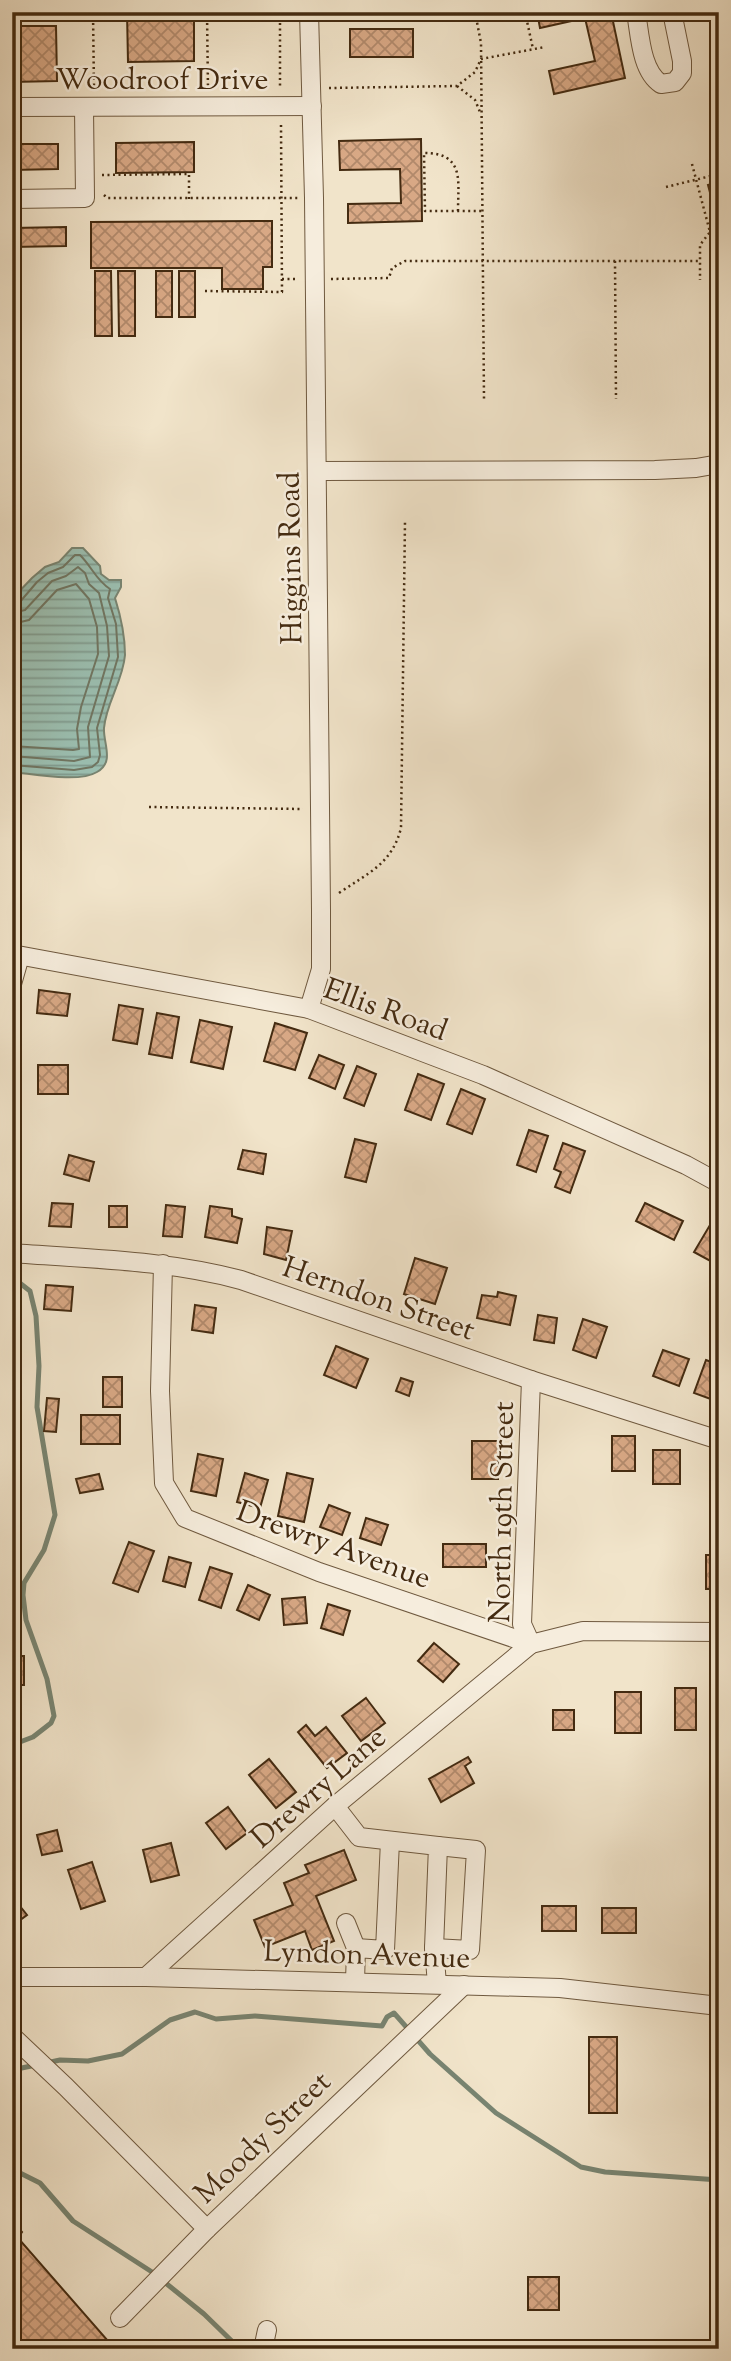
<svg xmlns="http://www.w3.org/2000/svg" width="731" height="2361" viewBox="0 0 731 2361" font-family="'Sorts Mill Goudy',serif">
	<defs>
		<pattern id="water-rules" width="6" height="5" patternUnits="userSpaceOnUse" patternTransform="scale(1.75)"><rect width="6" height="5" fill="#9bbfb1"/><path d="M0 2.5h6" fill="none" stroke="#809b8f"/></pattern>
		<pattern id="building-cross-hatch" width="8" height="8" patternUnits="userSpaceOnUse" patternTransform="scale(1.75)"><rect width="8" height="8" fill="#d8a885"/><path d="M0 0l8 8M0 8l8-8" fill="none" stroke="#b1896b"/></pattern>
	</defs>
	<rect width="100%" height="100%" fill="#f1e4ca"/>
	<filter id="stains"><feTurbulence type="fractalNoise" baseFrequency=".00286" numOctaves="4"/><feColorMatrix values="0 0 0 0 .2 0 0 0 0 .09 0 0 0 0 .02 0 0 0 .5 -.17"/></filter>
	<radialGradient id="worn" r=".72"><stop offset=".6" stop-color="#630" stop-opacity="0"/><stop offset="1" stop-color="#630" stop-opacity=".3"/></radialGradient>
	<!-- water -->
	<path fill="url(#water-rules)" stroke="#788471" stroke-width="2" d="M72,548H83L100,566L101,574L109,580H121V587L115,598C121,617 125,635 125,655C123,681 106,703 104,728C103,743 115,762 97,772C79,783 34,774 12,772V599L32,578L45,567L59,562Z"/>
	<g fill="none" stroke-linecap="round" stroke-linejoin="round">
		<!-- shore -->
		<g stroke="#707561" stroke-width="2">
			<path d="M12,604L19,603L37,582L48,573L63,567L75,555H80C92,567 96,580 110,589L108,598L116,624L118,657L97,728L100,755L98,762L92,767L74,770L12,765"/>
			<path d="M12,613L25,610L52,581L66,576L78,567L85,573L89,584L99,593L107,626L109,656L88,727L90,757L74,761L12,756"/>
			<path d="M12,624L29,620L57,590L76,584L89,599L97,627L98,654L81,707L77,729L79,749L73,750L12,746"/>
		</g>
		<!-- stream -->
		<g stroke="#788471" stroke-width="5">
			<path d="M12,1277L30,1291L36,1316L39,1366L37,1407L55,1515L44,1550L24,1583L23,1595L26,1620L47,1679L54,1716L51,1723L33,1737L12,1745"/>
			<path d="M46,2063L60,2060L88,2061L122,2054L170,2020L195,2012L216,2019L255,2016L382,2026L387,2017L394,2013L430,2054L496,2113L581,2167L605,2172L719,2180"/>
			<path d="M12,2070L36,2065"/>
			<path d="M12,2169L40,2183L73,2221L152,2272L204,2314L240,2349"/>
		</g>
	</g>
	<!-- building -->
	<g fill="url(#building-cross-hatch)" stroke="#442b11" stroke-width="2">
		<path d="M127,12H194V61L128,62Z"/>
		<path d="M537,12H611L625,78L554,94L549,71L595,61L585,18L540,28Z"/>
		<path d="M12,26H56L57,81L12,82Z"/>
		<rect x="350" y="29" width="63" height="28"/>
		<path d="M421,139L422,221L348,223V204L401,203L400,169L340,170L339,141Z"/>
		<path d="M194,142V172L116,173V143Z"/>
		<path d="M12,144H58V169L12,170Z"/>
		<path d="M719,182V227L708,185Z"/>
		<path d="M272,221V267H263V289H222V268H91V222Z"/>
		<path d="M66,227V246L12,247V228Z"/>
		<path d="M95,271H111L112,336H95Z"/>
		<path d="M118,271H135V336H119Z"/>
		<rect x="156" y="271" width="16" height="46"/>
		<rect x="179" y="271" width="16" height="46"/>
		<path d="M12,292H21L20,315H12Z"/>
		<path d="M39,990L70,994L67,1016L37,1013Z"/>
		<path d="M119,1005L143,1009L137,1044L113,1040Z"/>
		<path d="M157,1013L179,1017L172,1058L149,1054Z"/>
		<path d="M200,1020L232,1027L223,1069L191,1062Z"/>
		<path d="M275,1023L307,1033L295,1070L264,1061Z"/>
		<path d="M319,1055L344,1065L335,1089L309,1078Z"/>
		<rect x="38" y="1065" width="30" height="29"/>
		<path d="M357,1066L376,1074L364,1106L344,1098Z"/>
		<path d="M418,1074L444,1084L431,1120L405,1110Z"/>
		<path d="M461,1089L485,1099L472,1134L447,1124Z"/>
		<path d="M529,1130L548,1136L536,1172L517,1165Z"/>
		<path d="M355,1139L376,1144L366,1182L345,1177Z"/>
		<path d="M563,1143L585,1151L570,1193L555,1187L561,1172L554,1169Z"/>
		<path d="M243,1150L266,1154L263,1174L238,1169Z"/>
		<rect x="12" y="1152" width="8" height="26"/>
		<path d="M69,1155L94,1162L89,1181L64,1174Z"/>
		<path d="M52,1203L73,1204L71,1227L49,1226Z"/>
		<path d="M645,1203L683,1221L674,1240L636,1221Z"/>
		<path d="M166,1205L185,1207L182,1237L163,1236Z"/>
		<rect x="109" y="1206" width="18" height="21"/>
		<path d="M210,1206L232,1209V1216L242,1219L237,1243L205,1237Z"/>
		<path d="M710,1225L719,1230V1255L714,1263L694,1252Z"/>
		<path d="M267,1227L292,1231L286,1260L264,1254Z"/>
		<path d="M415,1258L447,1268L435,1304L404,1294Z"/>
		<path d="M46,1285L73,1287L71,1311L44,1309Z"/>
		<path d="M498,1292L516,1296L510,1325L477,1318L482,1295L497,1297Z"/>
		<path d="M195,1305L216,1308L213,1333L192,1330Z"/>
		<path d="M538,1315L557,1318L554,1343L534,1340Z"/>
		<path d="M583,1319L607,1327L596,1358L573,1350Z"/>
		<path d="M336,1346L368,1359L356,1388L324,1375Z"/>
		<path d="M663,1350L689,1359L679,1386L653,1376Z"/>
		<path d="M706,1360L719,1365V1402L694,1393Z"/>
		<rect x="103" y="1377" width="19" height="30"/>
		<path d="M401,1378L413,1382L409,1396L396,1391Z"/>
		<path d="M47,1398L59,1399L56,1432L44,1431Z"/>
		<rect x="81" y="1415" width="39" height="29"/>
		<rect x="612" y="1436" width="23" height="35"/>
		<rect x="472" y="1441" width="26" height="38"/>
		<rect x="653" y="1450" width="27" height="34"/>
		<path d="M198,1454L223,1459L216,1496L191,1491Z"/>
		<path d="M245,1473L268,1480L260,1508L237,1502Z"/>
		<path d="M287,1473L313,1479L304,1522L278,1516Z"/>
		<path d="M99,1474L103,1489L80,1493L76,1479Z"/>
		<path d="M329,1505L350,1513L342,1535L320,1527Z"/>
		<path d="M366,1518L388,1525L381,1545L360,1538Z"/>
		<path d="M129,1542L154,1551L138,1592L113,1583Z"/>
		<rect x="443" y="1544" width="43" height="23"/>
		<rect x="706" y="1555" width="13" height="34"/>
		<path d="M169,1557L191,1563L185,1587L163,1581Z"/>
		<path d="M210,1567L232,1574L221,1608L199,1600Z"/>
		<path d="M248,1585L270,1595L259,1620L237,1610Z"/>
		<path d="M305,1597L307,1623L284,1625L282,1599Z"/>
		<path d="M328,1604L350,1611L343,1635L321,1628Z"/>
		<path d="M434,1643L459,1664L443,1682L418,1661Z"/>
		<rect x="12" y="1656" width="12" height="29"/>
		<rect x="675" y="1688" width="21" height="42"/>
		<rect x="615" y="1692" width="26" height="41"/>
		<path d="M366,1698L385,1723L361,1741L342,1716Z"/>
		<rect x="553" y="1710" width="21" height="20"/>
		<path d="M306,1725L315,1736L326,1727L347,1753L327,1768L298,1732Z"/>
		<path d="M468,1757L471,1762L465,1766L474,1783L441,1802L429,1779Z"/>
		<path d="M269,1759L296,1792L276,1808L249,1775Z"/>
		<path d="M228,1807L247,1833L226,1849L206,1823Z"/>
		<path d="M57,1830L62,1851L42,1855L37,1835Z"/>
		<path d="M171,1843L179,1875L151,1882L143,1850Z"/>
		<path d="M344,1850L356,1880L316,1896L334,1941L312,1950L305,1931L265,1947L254,1920L293,1905L284,1883L309,1873L305,1865Z"/>
		<path d="M92,1862L105,1901L81,1909L68,1870Z"/>
		<path d="M12,1896L27,1915L12,1926Z"/>
		<rect x="542" y="1906" width="34" height="25"/>
		<rect x="602" y="1908" width="34" height="25"/>
		<rect x="589" y="2037" width="28" height="76"/>
		<path d="M12,2226H17L22,2232L18,2238L115,2349H12Z"/>
		<rect x="528" y="2277" width="31" height="33"/>
	</g>
	<g fill="none" stroke-linecap="round" stroke-linejoin="round">
		<defs>
			<g id="minor">
				<path d="M309,12L314,198L321,909V969L309,1009"/>
				<path d="M636,12C640,35 641,71 661,84L675,82L682,73V61L672,12"/>
				<path d="M12,107L312,106"/>
				<path d="M12,199L85,198L84,107"/>
				<path d="M317,471L655,470L696,468L719,464"/>
				<path d="M12,954L309,1009L483,1075L686,1165L719,1183"/>
				<path d="M12,984L20,956"/>
				<path d="M12,1253C89,1259 166,1260 241,1280L531,1380L719,1440"/>
				<path d="M163,1264L160,1391L164,1483L185,1518L319,1572L531,1644L583,1631L719,1632"/>
				<path d="M531,1380L522,1624L531,1644"/>
				<path d="M335,1806L359,1837L438,1846L434,1948L437,1984"/>
				<path d="M346,1923L356,1948"/>
				<path d="M434,1948L470,1950L476,1850L438,1846"/>
				<path d="M12,1977H146L560,1988L719,2006"/>
				<path d="M146,1977L335,1806L531,1644"/>
				<path d="M355,1982L356,1948L385,1950L390,1841"/>
				<path d="M12,2036L66,2087L207,2229"/>
				<path d="M120,2318L207,2229L464,1985"/>
				<path d="M263,2349L267,2330"/>
			</g>
		</defs>
		<!-- minor casing -->
		<use href="#minor" stroke="#6f593f" stroke-width="20"/>
		<!-- path -->
		<g stroke="#442b11" stroke-width="2.5" stroke-dasharray="2 3.5" stroke-linecap="butt">
			<path d="M93,12L94,89"/>
			<path d="M207,12L208,90"/>
			<path d="M280,12V89"/>
			<path d="M475,12L481,43L484,399"/>
			<path d="M525,12L533,49"/>
			<path d="M207,15L292,14"/>
			<path d="M457,86L475,100L480,112"/>
			<path d="M329,88L457,86L475,72L481,59L545,47"/>
			<path d="M692,164L710,232L700,245V280"/>
			<path d="M102,175L189,174V199"/>
			<path d="M666,187L719,174"/>
			<path d="M104,195L107,198H299"/>
			<path d="M458,211C458,181 465,153 424,153L425,211H483"/>
			<path d="M615,261L616,399"/>
			<path d="M282,279H296"/>
			<path d="M331,279L389,278L392,268L405,261H699"/>
			<path d="M205,291L282,292L281,124"/>
			<path d="M149,807L303,809"/>
			<path d="M339,893C368,873 392,864 401,828L405,521"/>
		</g>
		<!-- minor -->
		<use href="#minor" stroke="#f6eddd" stroke-width="18"/>
	</g>
	<g text-anchor="middle" stroke-width="5" stroke-linejoin="round" paint-order="stroke">
		<!-- street labels -->
		<g font-size="30" fill="#442b11" stroke="#f6eddd">
			<text x="162" y="89">Woodroof Drive</text>
			<text transform="translate(290 558) rotate(-91)" y="10">Higgins Road</text>
			<text transform="translate(386 1009) rotate(20)" y="10">Ellis Road</text>
			<text transform="translate(379 1298) rotate(19)" y="10">Herndon Street</text>
			<text transform="translate(501 1512) rotate(-89)" y="10">North 19th Street</text>
			<text transform="translate(334 1544) rotate(20)" y="10">Drewry Avenue</text>
			<text transform="translate(318 1787) rotate(-41)" y="10">Drewry Lane</text>
			<text transform="translate(367 1954) rotate(2)" y="10">Lyndon Avenue</text>
			<text transform="translate(262 2137) rotate(-44)" y="10">Moody Street</text>
		</g>
	</g>
	<!-- margin -->
	<rect width="731" height="2361" fill="none" stroke="#f1e4ca" stroke-width="42"/>
	<rect x="14" y="14" width="703" height="2333" fill="none" stroke="#442b11" stroke-width="3.5"/>
	<rect x="21" y="21" width="689" height="2319" fill="none" stroke="#442b11" stroke-width="2"/>
	<rect width="100%" height="100%" filter="url(#stains)"/>
	<rect width="100%" height="100%" fill="url(#worn)"/>
</svg>
